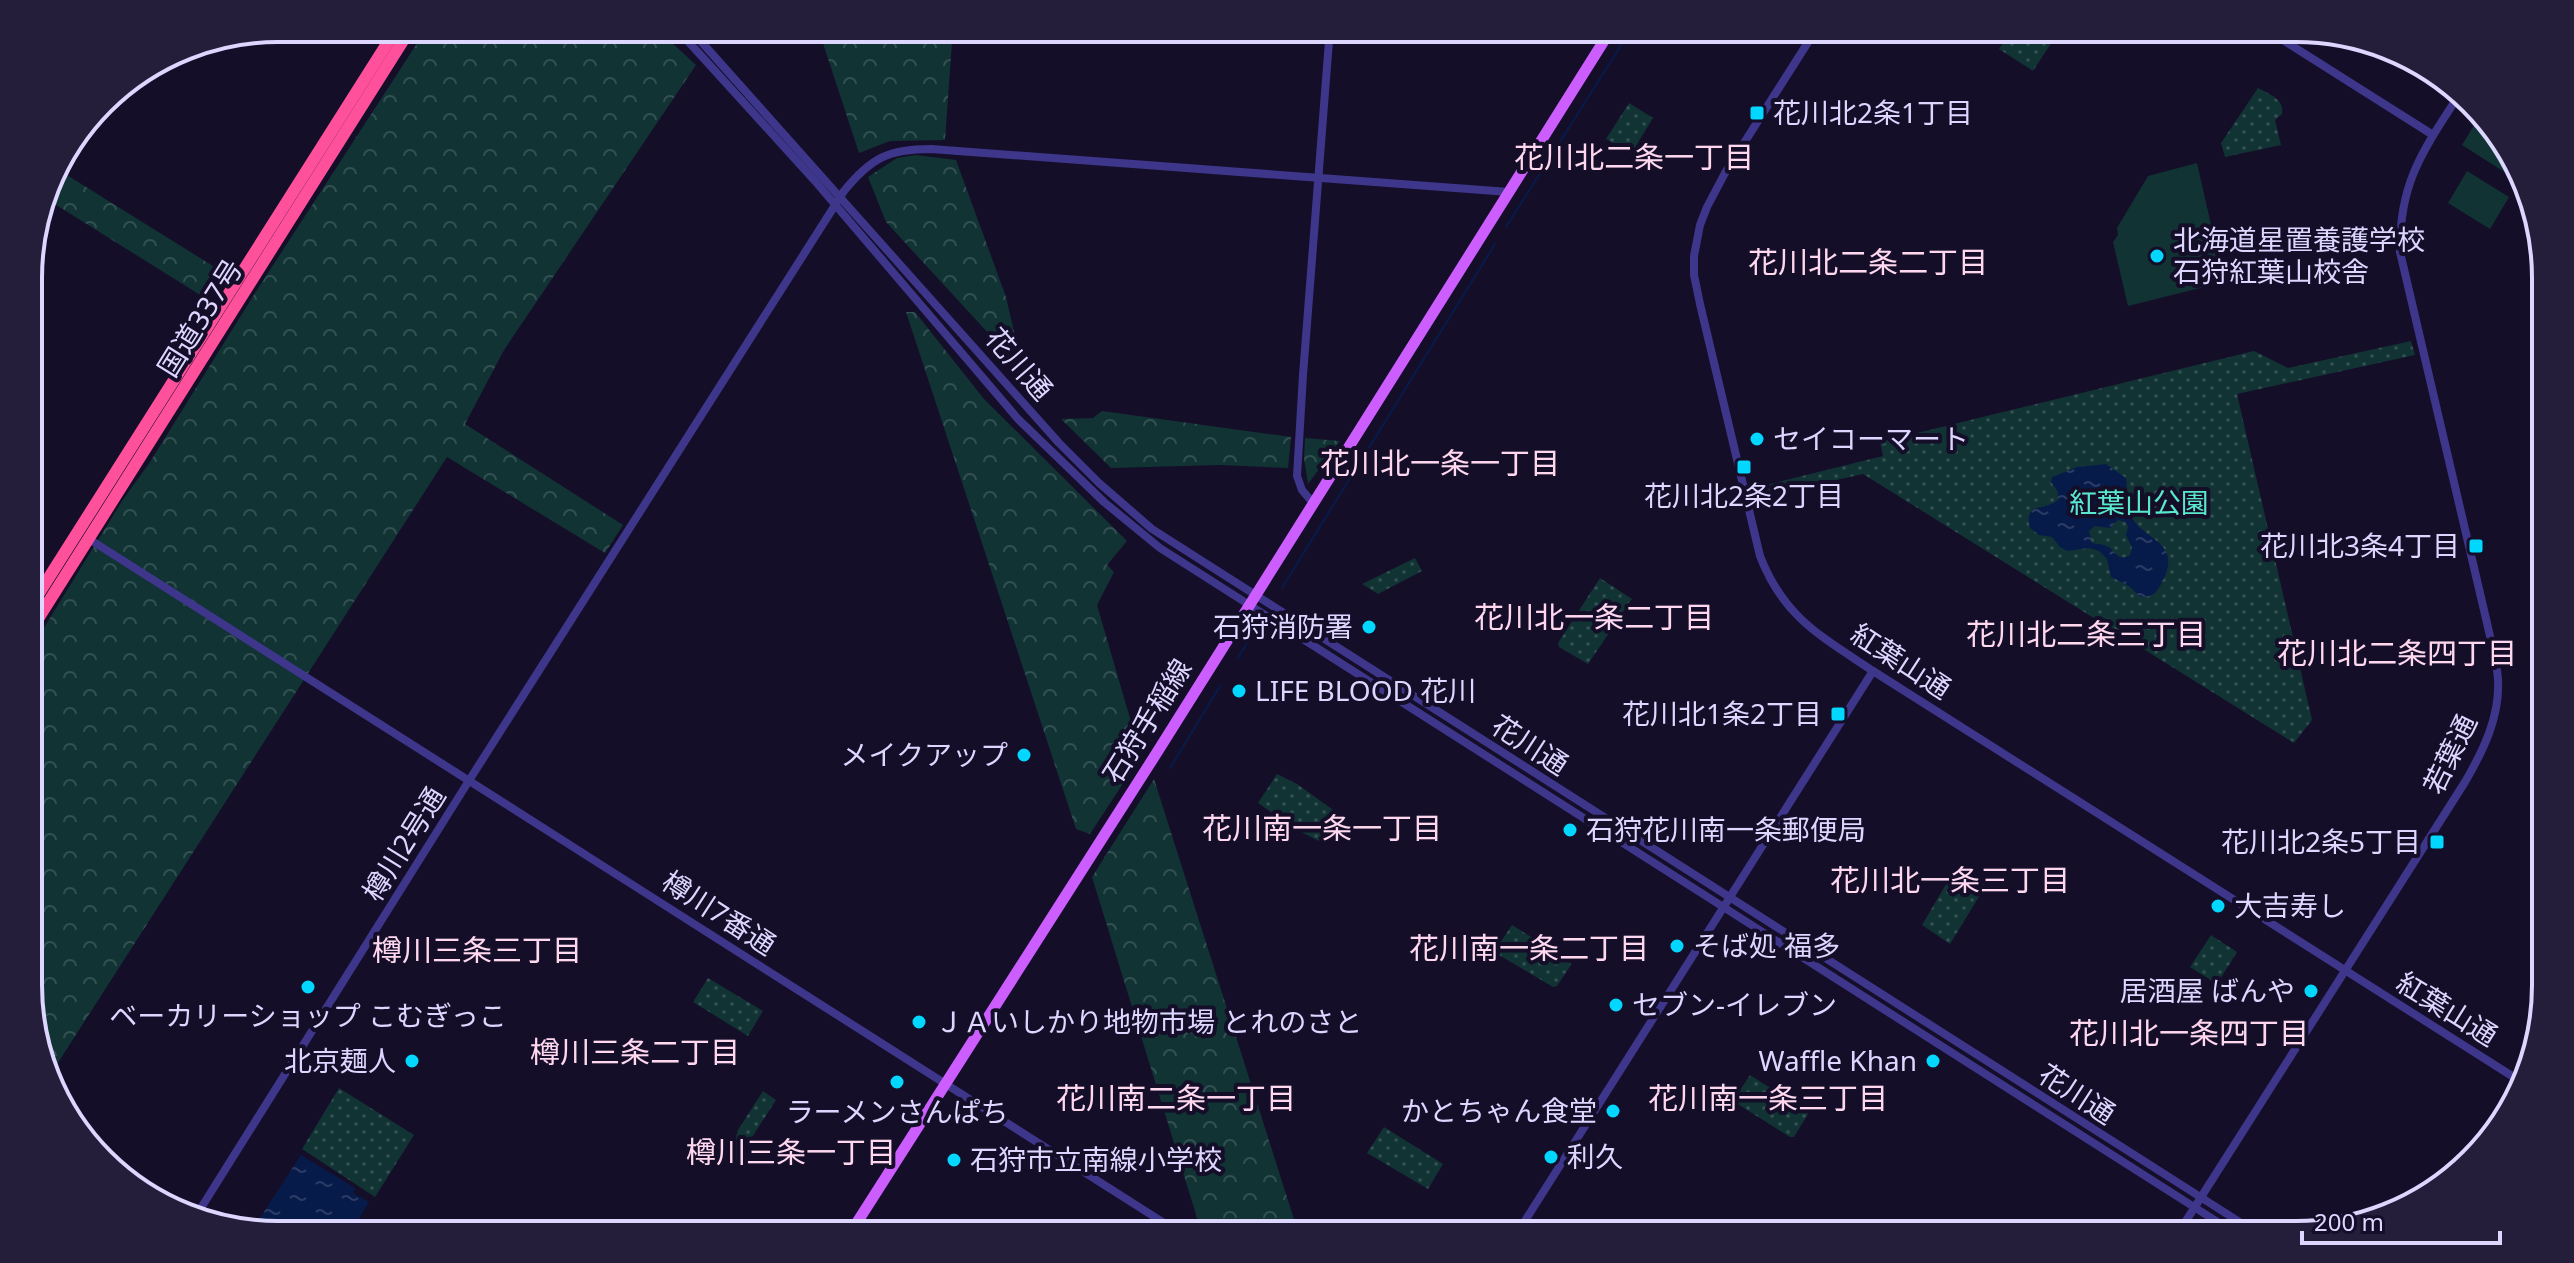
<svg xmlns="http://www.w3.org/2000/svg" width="2574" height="1263" viewBox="0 0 2574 1263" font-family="'Noto Sans','Noto Sans JP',sans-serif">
	<defs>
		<pattern id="forest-crowns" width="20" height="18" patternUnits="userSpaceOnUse" patternTransform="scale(2)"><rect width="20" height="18" fill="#113334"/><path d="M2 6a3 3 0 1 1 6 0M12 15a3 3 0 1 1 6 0" fill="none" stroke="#335052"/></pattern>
		<pattern id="park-dots" width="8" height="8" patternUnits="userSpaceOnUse" patternTransform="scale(2)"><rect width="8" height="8" fill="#113334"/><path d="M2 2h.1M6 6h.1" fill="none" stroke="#335052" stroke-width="1.8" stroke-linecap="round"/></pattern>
		<pattern id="water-ripples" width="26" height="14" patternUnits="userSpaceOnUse" patternTransform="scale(2)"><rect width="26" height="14" fill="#071b4a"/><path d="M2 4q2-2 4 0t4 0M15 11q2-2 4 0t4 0" fill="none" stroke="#2b3b65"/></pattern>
	</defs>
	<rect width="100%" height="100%" fill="#140e29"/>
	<!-- green -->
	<g fill="#113334">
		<path d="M2479,117L2504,139L2520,182L2462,145Z"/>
		<path d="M2197,163L2224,282L2128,306L2113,242L2118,235L2117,228L2148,176Z"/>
		<path d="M2467,171L2509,197L2490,229L2448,203Z"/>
	</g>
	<!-- forest -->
	<g fill="url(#forest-crowns)">
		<path d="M427,28H656L696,65L504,350L465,424L623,525L605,553L447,457L52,1072L30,1018L29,652L122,501L150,462L255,293Z"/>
		<path d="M818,28H953L945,140L890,141L859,153Z"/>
		<path d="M916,155L956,160L1006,297L1023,371L886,222L868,177L897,158Z"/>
		<path d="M54,167L221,271L205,298L45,198Z"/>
		<path d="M906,312H915L984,399L1127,541L1107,565L1114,572L1097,605L1141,756L1090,834L1076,829Z"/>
		<path d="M1102,411L1291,437L1288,468L1219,465L1111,468L1061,419L1093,418Z"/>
		<path d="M1305,438L1340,441L1308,484L1304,458Z"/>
		<path d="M1154,779L1299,1235L1202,1234L1092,877Z"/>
	</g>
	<!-- park -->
	<g fill="url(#park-dots)">
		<path d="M2013,28H2061L2033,71L1999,49Z"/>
		<path d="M2258,88C2269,94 2285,99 2282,114L2275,120L2281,145L2225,157L2221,143Z"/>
		<path d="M1629,103L1653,118L1631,154L1606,139Z"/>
		<path d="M2411,341L2415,355L2237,394L2312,720L2294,743L1863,474L1757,498L1754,488L1883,456L1880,442L2254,351L2288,368Z"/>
		<path d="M1415,558L1422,571L1378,594L1362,584Z"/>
		<path d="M1600,578L1632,599L1588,664L1559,647L1558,643Z"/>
		<path d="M1277,774L1297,784L1336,812L1337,815L1319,841L1295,829L1258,803Z"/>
		<path d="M1958,864L1988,882L1950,944L1922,925Z"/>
		<path d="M1512,925L1570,961L1571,965L1557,986L1553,987L1494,952Z"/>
		<path d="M2211,935L2237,952L2217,984L2190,967Z"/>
		<path d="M708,978L763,1011L748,1036L693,1002Z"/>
		<path d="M1750,1075L1807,1111L1808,1114L1794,1137H1790L1733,1101Z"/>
		<path d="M339,1088L414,1135L375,1197L302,1149Z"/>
		<path d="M763,1091L776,1100L736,1162L732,1164L722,1154L735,1140L738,1130Z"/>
		<path d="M1384,1127L1443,1164L1428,1189L1367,1153Z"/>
	</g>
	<!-- water -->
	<g fill="url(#water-ripples)" fill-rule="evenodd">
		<path d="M2106,464L2126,478C2129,491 2122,501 2130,515C2144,542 2186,541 2160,586C2155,595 2150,598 2139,596L2129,586L2111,577L2107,559L2099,551L2089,548L2067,551L2060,547L2052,537L2039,535L2030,528C2023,501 2046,511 2058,500V492L2051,482L2052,477L2077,467ZM2118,520L2126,522L2128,527L2126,535L2132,547L2130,555C2119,561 2118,555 2110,548C2105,544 2098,544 2092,543L2089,531L2095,526L2110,528Z"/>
		<path d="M301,1155L355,1188L353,1193L369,1202L349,1235H278L256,1227V1224Z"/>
	</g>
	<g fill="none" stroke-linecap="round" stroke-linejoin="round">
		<!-- stream -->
		<g stroke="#071b4a" stroke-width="2">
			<path d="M1506,227L1632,28"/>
			<path d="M1282,588L1495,244"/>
			<path d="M1238,658L1255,630"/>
			<path d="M1170,768L1220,686"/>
		</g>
		<!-- minor -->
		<g stroke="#3e368b" stroke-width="8">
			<path d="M676,28L815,181L1018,419L1104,502L1160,548L2238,1235"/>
			<path d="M689,28L1059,443L1099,483L1152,529L2260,1235"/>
			<path d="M1817,28L1725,173L1707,207L1700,225L1694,256V275L1700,304L1760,556C1784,618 1821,636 1873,671L2523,1083"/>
			<path d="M2264,28L2433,135"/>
			<path d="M1313,503L1302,490L1297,476L1303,375L1330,28"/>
			<path d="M89,539C455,769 817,1005 1183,1235"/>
			<path d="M196,1216L470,779L844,191C871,158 888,149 931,149L1509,192"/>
			<path d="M1516,1235L1873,671"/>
			<path d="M2177,1235L2465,782C2483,751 2500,717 2498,680C2497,661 2491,642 2487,623L2400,252C2399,184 2422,152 2457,98"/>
		</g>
		<!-- major -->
		<path stroke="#cc5dff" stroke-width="11" d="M849,1235L1156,754L1612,28"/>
		<!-- highway -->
		<g stroke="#ff519b" stroke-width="12">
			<path d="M29,609L397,28"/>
			<path d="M29,633L411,28"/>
		</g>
	</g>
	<!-- markers -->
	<g fill="#02d7ff" stroke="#140e29" stroke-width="3">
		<rect x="1749" y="105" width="16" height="16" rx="4"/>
		<circle cx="2157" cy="256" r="8"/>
		<circle cx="1757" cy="439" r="8"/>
		<rect x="1736" y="459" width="16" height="16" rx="4"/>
		<rect x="2468" y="538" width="16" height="16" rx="4"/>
		<circle cx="1369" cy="627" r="8"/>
		<circle cx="1239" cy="691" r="8"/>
		<rect x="1830" y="706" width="16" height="16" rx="4"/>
		<circle cx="1024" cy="755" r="8"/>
		<circle cx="1570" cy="830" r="8"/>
		<rect x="2429" y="834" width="16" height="16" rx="4"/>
		<circle cx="2218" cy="906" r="8"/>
		<circle cx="1677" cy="946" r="8"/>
		<circle cx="308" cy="987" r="8"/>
		<circle cx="2311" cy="991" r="8"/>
		<circle cx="1616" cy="1005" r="8"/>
		<circle cx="919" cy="1022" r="8"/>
		<circle cx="412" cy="1061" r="8"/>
		<circle cx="1933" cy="1061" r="8"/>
		<circle cx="897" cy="1082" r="8"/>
		<circle cx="1613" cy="1111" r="8"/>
		<circle cx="1551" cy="1157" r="8"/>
		<circle cx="954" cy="1160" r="8"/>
	</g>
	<g text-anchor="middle" stroke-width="8" stroke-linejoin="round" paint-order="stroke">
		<!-- poi labels -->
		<g font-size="28" fill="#ddd6ff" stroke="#140e29" text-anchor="start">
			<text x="1773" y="123">花川北2条1丁目</text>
			<text x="2173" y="250">北海道星置養護学校<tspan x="2173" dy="32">石狩紅葉山校舎</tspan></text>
			<text x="1773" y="449">セイコーマート</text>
			<text x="1744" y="506" text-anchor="middle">花川北2条2丁目</text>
			<text x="2460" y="556" text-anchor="end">花川北3条4丁目</text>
			<text x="1353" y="637" text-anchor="end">石狩消防署</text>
			<text x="1255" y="701">LIFE BLOOD 花川</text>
			<text x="1822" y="724" text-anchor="end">花川北1条2丁目</text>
			<text x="1008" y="765" text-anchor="end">メイクアップ</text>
			<text x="1586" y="840">石狩花川南一条郵便局</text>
			<text x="2421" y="852" text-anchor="end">花川北2条5丁目</text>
			<text x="2234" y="916">大吉寿し</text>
			<text x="1693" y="956">そば処 福多</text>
			<text x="2295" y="1001" text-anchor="end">居酒屋 ばんや</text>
			<text x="1632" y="1015">セブン-イレブン</text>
			<text x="308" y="1026" text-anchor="middle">ベーカリーショップ こむぎっこ</text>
			<text x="935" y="1032">ＪＡいしかり地物市場 とれのさと</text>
			<text x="396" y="1071" text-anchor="end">北京麺人</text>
			<text x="1917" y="1071" text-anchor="end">Waffle Khan</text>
			<text x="1597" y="1121" text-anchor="end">かとちゃん食堂</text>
			<text x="897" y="1122" text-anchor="middle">ラーメンさんぱち</text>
			<text x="1567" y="1167">利久</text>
			<text x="970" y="1170">石狩市立南線小学校</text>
		</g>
		<!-- street labels -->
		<g font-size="28" fill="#ddd6ff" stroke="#140e29">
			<text transform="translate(200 318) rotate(-58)" y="10">国道337号</text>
			<text transform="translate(1019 364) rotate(49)" y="10">花川通</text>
			<text transform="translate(1901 661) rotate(33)" y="10">紅葉山通</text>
			<text transform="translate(1147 721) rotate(-58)" y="10">石狩手稲線</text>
			<text transform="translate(1530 745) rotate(33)" y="10">花川通</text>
			<text transform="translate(2450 754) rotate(-64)" y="10">若葉通</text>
			<text transform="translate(404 844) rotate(-58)" y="10">樽川2号通</text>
			<text transform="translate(719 913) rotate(33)" y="10">樽川7番通</text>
			<text transform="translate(2447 1009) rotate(32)" y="10">紅葉山通</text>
			<text transform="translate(2077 1094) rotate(33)" y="10">花川通</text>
		</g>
		<!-- park labels -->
		<g font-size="28" fill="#59e8cd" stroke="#140e29">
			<text x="2139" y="513">紅葉山公園</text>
		</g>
		<!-- neighbourhood labels -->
		<g font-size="30" fill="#ffd8ef" stroke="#140e29">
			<text x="1634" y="168">花川北二条一丁目</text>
			<text x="1868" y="273">花川北二条二丁目</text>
			<text x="1440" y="474">花川北一条一丁目</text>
			<text x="1594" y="628">花川北一条二丁目</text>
			<text x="2086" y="645">花川北二条三丁目</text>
			<text x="2397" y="664">花川北二条四丁目</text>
			<text x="1322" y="839">花川南一条一丁目</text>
			<text x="1950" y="891">花川北一条三丁目</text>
			<text x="1529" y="959">花川南一条二丁目</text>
			<text x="477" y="961">樽川三条三丁目</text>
			<text x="2189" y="1044">花川北一条四丁目</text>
			<text x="635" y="1063">樽川三条二丁目</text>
			<text x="1176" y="1109">花川南二条一丁目</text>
			<text x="1768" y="1109">花川南一条三丁目</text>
			<text x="791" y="1163">樽川三条一丁目</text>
		</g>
	</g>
	<!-- crop -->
	<path d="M0 0H2574V1263H0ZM278 42H2296A236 236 0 0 1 2532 278V985A236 236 0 0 1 2296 1221H278A236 236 0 0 1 42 985V278A236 236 0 0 1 278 42Z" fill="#241e3a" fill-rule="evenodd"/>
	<path fill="none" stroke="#ddd6ff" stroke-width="4" d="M278 42H2296A236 236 0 0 1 2532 278V985A236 236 0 0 1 2296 1221H278A236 236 0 0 1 42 985V278A236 236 0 0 1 278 42Z"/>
	<!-- scale -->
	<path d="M2302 1231v12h198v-12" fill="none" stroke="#ddd6ff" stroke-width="4"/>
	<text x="2314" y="1231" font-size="24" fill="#ddd6ff" stroke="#140e29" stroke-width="6" paint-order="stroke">200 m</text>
</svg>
